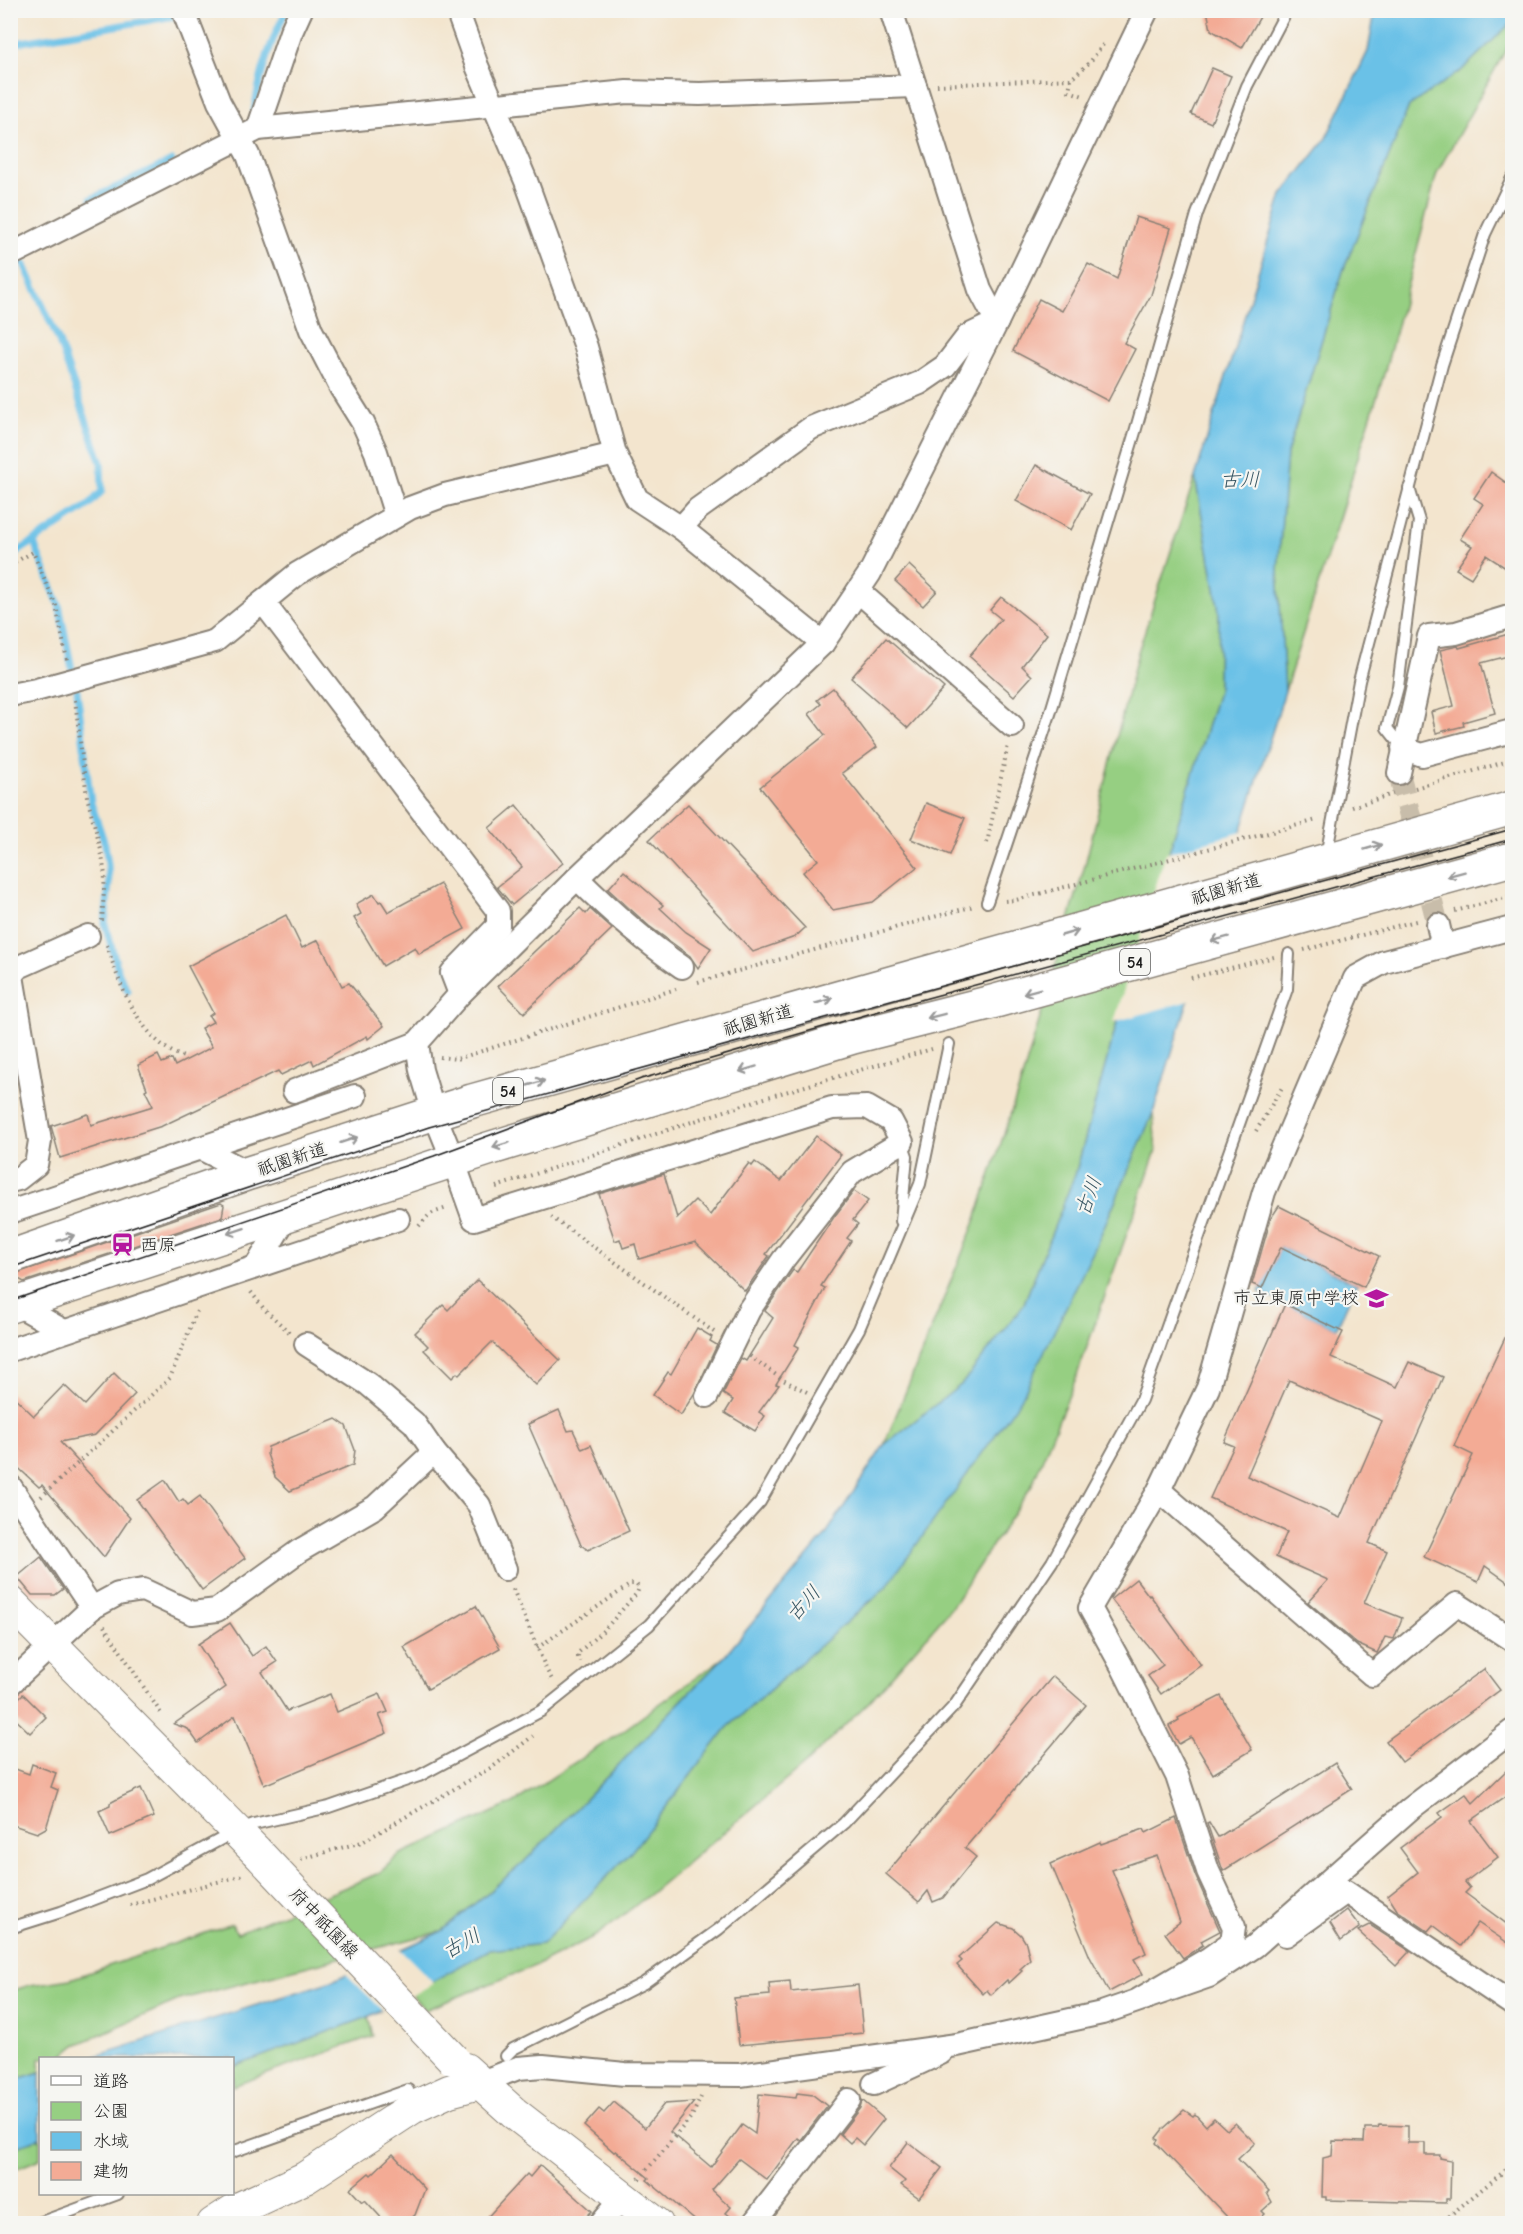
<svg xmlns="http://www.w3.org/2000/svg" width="1523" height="2234" viewBox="0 0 1523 2234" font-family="'Comic Neue','Klee One',sans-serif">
	<rect width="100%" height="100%" fill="#f6f6f2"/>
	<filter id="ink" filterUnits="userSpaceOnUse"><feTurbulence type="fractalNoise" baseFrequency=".0167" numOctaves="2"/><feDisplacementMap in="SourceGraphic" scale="12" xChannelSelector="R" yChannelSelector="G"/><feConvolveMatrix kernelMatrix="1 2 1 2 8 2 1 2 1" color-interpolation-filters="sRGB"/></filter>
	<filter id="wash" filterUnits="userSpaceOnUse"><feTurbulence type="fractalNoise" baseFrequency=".008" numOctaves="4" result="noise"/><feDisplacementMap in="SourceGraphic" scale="24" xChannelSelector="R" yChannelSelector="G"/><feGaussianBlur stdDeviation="1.35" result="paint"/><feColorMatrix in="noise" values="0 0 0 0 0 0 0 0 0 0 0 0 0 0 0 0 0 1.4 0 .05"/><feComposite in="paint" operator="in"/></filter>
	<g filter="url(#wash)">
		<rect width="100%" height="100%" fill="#f3e5ce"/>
		<!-- green -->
		<g fill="#96cf82" stroke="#59764f" stroke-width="1.5">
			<path d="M1512,22V39L1437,173L1385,371L1285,691L1278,570L1287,453L1343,271L1409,106L1462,70Z"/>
			<path d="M1195,477L1219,611L1218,692L1117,1023L1076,1172L1023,1306L962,1384L884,1445L976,1219L1022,1079L1085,865L1138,652Z"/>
			<path d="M1153,1113L1156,1151L1076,1378L1031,1487L951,1608L869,1702L804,1765L649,1895L597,1935L537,1965L425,2010L410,1993L489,1950L542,1944L632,1850L727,1728L887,1586L1094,1250Z"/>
			<path d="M724,1657L523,1863L442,1931L179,2000L76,2045L60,2058H40V2072L11,2081V1991L30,1985L70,1979L232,1924L237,1933L379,1873L399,1855L513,1803L617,1735Z"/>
			<path d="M368,2017L373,2036L233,2086V2067Z"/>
			<path d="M40,2138V2159L11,2171V2149Z"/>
		</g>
		<!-- water -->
		<g fill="#6ac1e7" stroke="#436e82" stroke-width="1.5">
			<path d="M1375,11H1512V22L1462,70L1409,106L1343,271L1287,453L1278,570L1285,691L1153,1113L1094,1250L1021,1399L887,1586L727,1728L632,1851L542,1944L489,1950L368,2017L233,2067L232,2058H90L332,1981L442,1931L523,1863L724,1657L826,1534L884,1445L962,1384L1023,1306L1076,1172L1117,1023L1218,692L1219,611L1195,477L1282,195L1325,140L1368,51Z"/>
			<path d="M1281,1247L1357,1284L1336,1329L1259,1292Z"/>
			<path d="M40,2072V2138L11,2149V2081Z"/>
		</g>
		<!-- pier -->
		<g fill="#f3e5ce">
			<path d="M1245,831L1192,1000L1114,1022L1166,853Z"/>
			<path d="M399,1948L434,1983L384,2012L344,1972Z"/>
		</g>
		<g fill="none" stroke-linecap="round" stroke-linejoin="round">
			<!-- stream -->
			<g stroke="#6ac1e7" stroke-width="7">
				<path d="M190,13L202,10"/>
				<path d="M10,44L175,16"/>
				<path d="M254,110C260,75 269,42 287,10"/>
				<path d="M91,199L172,161"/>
				<path d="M34,543L59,605L73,674"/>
				<path d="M10,557L89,505L102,491L101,463L58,339L24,264"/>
				<path d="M77,690L91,803L105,844L108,864L109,884L105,924L119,973L128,991"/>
			</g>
		</g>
		<g id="blocks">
			<!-- building -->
			<g fill="#f3ab95" fill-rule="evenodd">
				<path d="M1207,10H1264L1242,48L1211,30Z"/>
				<path d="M1212,68L1231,76L1211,123L1191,114Z"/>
				<path d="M1136,217L1171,228L1151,295L1124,343L1135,349L1108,401L1013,351L1039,299L1062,311L1088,264L1117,279Z"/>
				<path d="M1036,465L1090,494L1071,530L1016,501Z"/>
				<path d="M1491,472L1512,487V572L1486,555L1471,578L1456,569L1472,546L1460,539L1483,504L1474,498Z"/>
				<path d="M909,565L937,591L923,606L895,581Z"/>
				<path d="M1001,597L1047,634L1022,666L1032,676L1014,696L969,656L1001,619L990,610Z"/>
				<path d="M1512,633V655L1481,663L1495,713L1463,722L1464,726L1436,733L1431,712L1454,706L1440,650L1458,646L1459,648Z"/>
				<path d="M886,638L944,688L908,728L851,678Z"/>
				<path d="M833,688L877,747L842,773L917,867L873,902L833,910L803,872L818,860L760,787L825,735L809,714L821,704L817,700Z"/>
				<path d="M926,803L965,818L950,855L911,839Z"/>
				<path d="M688,804L805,928L795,937L753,952L649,840Z"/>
				<path d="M516,805L563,863L512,905L497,887L522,867L489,828Z"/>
				<path d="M624,871L663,905L660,908L686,932L711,948L698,968L690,956L649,926L608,889Z"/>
				<path d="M440,884L465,929L419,954L415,947L383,966L354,918L361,914L356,904L374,894L379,902L381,901L388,912Z"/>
				<path d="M580,908L586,914L590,909L612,929L524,1013L498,986Z"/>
				<path d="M286,915L302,948L318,940L342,986L349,983L384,1026L368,1039L367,1036L314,1065L312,1060L281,1075L278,1071L162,1126L60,1158L51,1126L88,1114L91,1125L153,1106L145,1090L147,1089L138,1065L158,1055L162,1063L172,1059L175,1066L212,1047L201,1028L213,1022L209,1016L213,1013L188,966Z"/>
				<path d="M816,1136L841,1155L766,1254L769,1256L745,1291L695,1242L639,1259L635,1244L623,1248L620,1239L615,1241L599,1194L664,1174L677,1218L695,1200L710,1215L749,1163L752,1166L755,1162L781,1181Z"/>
				<path d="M854,1191L868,1201L853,1220L858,1224L847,1238L851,1241L821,1286L825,1288L795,1345L799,1347L776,1384L779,1385L759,1412L765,1416L755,1431L725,1413L733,1400L723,1394L741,1358L746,1361L773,1318L765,1311L766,1309L793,1270L797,1272L834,1217Z"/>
				<path d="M221,1203L224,1205L222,1217L24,1282L11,1275Z"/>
				<path d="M1279,1206L1379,1256L1364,1287L1281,1247L1262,1288L1252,1284L1271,1218Z"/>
				<path d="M477,1280L560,1360L536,1385L492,1342L459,1375L457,1373L452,1378L424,1350L428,1346L415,1333L443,1305L448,1310Z"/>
				<path d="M1285,1304L1343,1332L1331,1357L1397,1387L1409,1362L1443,1377L1369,1543L1387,1551L1364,1603L1402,1618L1394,1639L1385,1637L1377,1653L1357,1644L1308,1602L1328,1580L1276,1557L1287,1532L1210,1498L1234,1446L1224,1442ZM1289,1380L1382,1421L1340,1518L1247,1476Z"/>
				<path d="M1512,1323V1585L1485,1566L1478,1582L1424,1557L1473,1455L1454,1446Z"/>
				<path d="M697,1328L712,1337L710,1341L717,1345L694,1394L681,1415L653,1395L668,1372L671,1374Z"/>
				<path d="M114,1373L135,1394L95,1435L60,1442L130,1518L104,1557L42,1485L39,1487L10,1460V1393L34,1416L64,1385L85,1405Z"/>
				<path d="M559,1410L568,1431L573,1430L582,1449L591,1445L629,1531L588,1550L581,1545L528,1424Z"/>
				<path d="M336,1419L346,1426L355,1450L353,1465L290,1491L275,1477L267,1454L268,1447Z"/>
				<path d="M165,1480L179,1502L183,1499L188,1505L200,1496L245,1558L202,1590L137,1500Z"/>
				<path d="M41,1557L63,1589L55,1595H32L17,1577Z"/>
				<path d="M1136,1579L1149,1596L1150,1595L1201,1665L1161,1694L1148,1676L1163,1665L1111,1599Z"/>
				<path d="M476,1606L500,1648L428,1689L404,1647Z"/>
				<path d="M230,1623L252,1656L266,1646L277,1662L262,1672L287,1711L330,1694L337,1712L380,1694L388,1712L379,1715L387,1733L264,1785L235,1716L198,1743L188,1729L174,1724L226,1687L198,1644Z"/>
				<path d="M1484,1669L1500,1690L1402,1762L1386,1741Z"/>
				<path d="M1053,1676L1086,1705L965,1848L976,1857L943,1898L933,1902L928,1891L919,1902L886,1874Z"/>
				<path d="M23,1694L46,1717L30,1733L10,1714V1706Z"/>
				<path d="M1221,1696L1252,1750L1213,1774L1191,1737L1179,1744L1169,1726L1179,1720L1178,1718Z"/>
				<path d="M1335,1763L1352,1789L1223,1871L1207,1823L1209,1822L1218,1837L1220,1836Z"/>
				<path d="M32,1764L56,1773L51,1787L58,1790L46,1828L37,1833L10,1824V1767L29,1774Z"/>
				<path d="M1512,1765V1792L1471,1821L1498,1857L1465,1882L1470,1888L1465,1893L1512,1928V1937L1508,1943L1478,1923L1461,1946L1433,1925L1428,1931L1397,1910L1388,1896L1418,1872L1400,1848L1442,1817L1439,1813L1466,1794L1473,1803Z"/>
				<path d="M141,1788L154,1817L110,1836L99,1811L110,1806V1803L121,1797Z"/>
				<path d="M1176,1818L1195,1875L1220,1931L1201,1941L1203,1945L1183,1958L1165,1933L1180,1922L1157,1855L1112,1870L1146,1953L1134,1959L1143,1974L1109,1992L1090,1957L1051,1864L1100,1842L1101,1844L1144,1829L1146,1833Z"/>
				<path d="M1347,1910L1360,1927L1341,1941L1330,1923Z"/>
				<path d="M998,1923L1013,1928L1021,1935L1026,1943L1030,1960L1020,1969L1022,1971L1009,1983L1007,1980L991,1995L987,1990L983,1994L957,1965L962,1961L959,1958Z"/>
				<path d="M1370,1925L1410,1951L1396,1966L1358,1931Z"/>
				<path d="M790,1981L791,1992L858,1985L863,2033L739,2045L734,1998L770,1995L769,1983Z"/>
				<path d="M797,2093L813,2095L827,2106L801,2140L798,2138L767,2180L739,2159L712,2190L731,2207L726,2213L739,2223H698L647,2180L649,2178L616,2151L614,2152L584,2126L599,2109L604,2113L614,2102L645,2128L664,2104L694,2102L670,2132L711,2167L742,2125L755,2134L759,2094L796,2098Z"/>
				<path d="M862,2100L884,2119L863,2145L855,2138L850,2143L840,2134L860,2108Z"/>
				<path d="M1184,2110L1193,2116L1195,2114L1206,2126L1214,2118L1227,2130L1235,2123L1255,2143L1238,2159L1269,2191L1267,2193L1272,2202L1262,2211L1265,2214L1255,2223H1233L1156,2143L1158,2140L1156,2138L1163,2129Z"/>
				<path d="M1379,2125L1408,2126V2143H1425V2155H1440V2158L1451,2160L1450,2199H1446V2203L1326,2200V2197H1322L1323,2158L1332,2156L1333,2141L1364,2142L1365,2128H1378Z"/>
				<path d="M908,2142L942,2168L919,2198L901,2185L905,2181L889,2168Z"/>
				<path d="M393,2154L425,2189L415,2215L405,2223H386L365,2200L362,2202L350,2189L369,2173L371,2175Z"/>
				<path d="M540,2165L592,2211L580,2223H482L527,2174L530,2177Z"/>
			</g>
		</g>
	</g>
	<g filter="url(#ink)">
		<use href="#blocks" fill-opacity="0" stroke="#888075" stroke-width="1.5"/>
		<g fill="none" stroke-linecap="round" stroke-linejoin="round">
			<!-- street-tunnel -->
			<path stroke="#c8bdaa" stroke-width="22" stroke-dasharray="22 11" stroke-linecap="butt" d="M1399,773L1438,925"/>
			<defs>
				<g id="lane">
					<path d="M1403,748L1387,728L1398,687L1419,521L1409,488"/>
					<path d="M1326,856L1359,681L1442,365L1485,234L1512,178"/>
					<path d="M987,902L1051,711L1135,432L1197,214L1247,86L1287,10"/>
					<path d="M901,1221L907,1156L902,1142"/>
					<path d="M10,1928L61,1912L147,1879L236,1831L254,1824L329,1807L419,1776L541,1711L649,1625L760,1502L859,1329L920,1184L949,1044"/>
					<path d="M506,2056L513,2049L644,1983L719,1929L844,1823L955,1705L1052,1562L1141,1400L1287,989L1289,954"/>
					<path d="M232,2152L408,2090"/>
					<path d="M36,2224L118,2194"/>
				</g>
				<g id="street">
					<path d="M183,10L219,102L248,155L311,330L341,388L363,423L376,452L396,516"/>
					<path d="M457,10L477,66L526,181L586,347L615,454L637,499L681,528L823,643"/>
					<path d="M258,129L291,32L301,10"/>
					<path d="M10,255L258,129L627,92L700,94L915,86"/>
					<path d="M681,528L698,509L811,428L920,383L945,366L968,336L997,322L980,290L891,10"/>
					<path d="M858,591L1012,726"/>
					<path d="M263,602L498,911V926L452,973L460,994"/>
					<path d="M10,695L36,690L215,641L297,574L410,508L445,495L615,454"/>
					<path d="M1403,748L1422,755L1512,731"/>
					<path d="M1399,773L1429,636L1456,633L1512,616"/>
					<path d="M577,878C610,911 644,941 682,967"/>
					<path d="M1438,925L1443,947"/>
					<path d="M10,964L40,1141L36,1165L18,1179L10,1181"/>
					<path d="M10,974L19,967L88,936"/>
					<path d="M294,1091L417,1043"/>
					<path d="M200,1148L249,1173"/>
					<path d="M10,1212L355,1096"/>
					<path d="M257,1265L288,1214"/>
					<path d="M16,1304L64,1331"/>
					<path d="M10,1350L398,1219"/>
					<path d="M707,1396L749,1310L783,1260L852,1172L902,1142L891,1121L867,1107L832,1108L474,1219L453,1160L434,1113L421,1070L417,1043L460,994L577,878L823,643L870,573L997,322L1147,10"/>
					<path d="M434,1452L479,1505L505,1569"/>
					<path d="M10,1486L92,1608"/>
					<path d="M1159,1490L1372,1675L1457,1604L1512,1640"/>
					<path d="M10,1684L92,1608L118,1594L143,1590L192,1613L217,1610L299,1551L375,1507L434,1452L414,1423L368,1384L306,1344"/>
					<path d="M1286,1935L1346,1892L1512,2004"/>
					<path d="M1140,1999L1208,1959L1232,1942L1234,1927L1208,1871L1177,1776L1123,1668L1090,1608L1159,1490L1208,1388L1264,1192L1355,978L1384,962L1512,928"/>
					<path d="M479,2083L518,2068L543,2066L625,2074L740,2075L957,2045L1102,2013L1209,1976L1255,1946L1410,1809L1512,1731"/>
					<path d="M874,2084L941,2053"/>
					<path d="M600,2224L622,2198"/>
					<path d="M753,2224L849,2100"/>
				</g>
				<g id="secondary">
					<path d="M10,1602L256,1851"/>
					<path d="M465,2069L514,2113L657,2224"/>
					<path d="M213,2224L233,2211L305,2178L412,2108L449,2091L479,2083"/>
				</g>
				<g id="highway">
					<path d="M10,1257L249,1173L472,1101L1512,808"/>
					<path d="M10,1306L488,1149L853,1037L992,1002L1512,859"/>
				</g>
			</defs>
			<!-- lane casing -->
			<use href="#lane" stroke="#888075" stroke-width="14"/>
			<!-- street casing -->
			<use href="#street" stroke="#888075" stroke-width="26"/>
			<!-- secondary casing -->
			<use href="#secondary" stroke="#888075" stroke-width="34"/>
			<!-- highway casing -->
			<use href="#highway" stroke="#888075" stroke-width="36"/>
			<!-- path -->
			<g stroke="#888075" stroke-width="4" stroke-dasharray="1.5 4.5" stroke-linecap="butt">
				<path d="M1071,79L1069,91L1083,96"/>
				<path d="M937,85L1071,79L1090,62L1105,42"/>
				<path d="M10,565L33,552L56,606L67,660"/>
				<path d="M75,700L87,797L101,850L105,875L102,921"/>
				<path d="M1415,788L1512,760"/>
				<path d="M1352,807L1393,794"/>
				<path d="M987,843L1008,745"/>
				<path d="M1005,901L1016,900L1317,820"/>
				<path d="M1455,911L1512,896"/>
				<path d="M107,945C118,983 142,1044 184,1057"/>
				<path d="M1304,950L1416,921"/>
				<path d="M1191,978L1274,957"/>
				<path d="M698,982L974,906"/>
				<path d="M440,1057L457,1059L676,989"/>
				<path d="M1256,1131L1283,1086"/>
				<path d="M496,1187L761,1099L932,1049"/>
				<path d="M551,1217L714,1332"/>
				<path d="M419,1226L430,1214L447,1208"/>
				<path d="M251,1292L264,1309L289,1332"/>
				<path d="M750,1356L783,1380L807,1392"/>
				<path d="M41,1497L170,1378L197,1311"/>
				<path d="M513,1589L547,1671L553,1681"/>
				<path d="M104,1626L162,1715"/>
				<path d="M537,1648L631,1584H636L639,1588L637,1593L605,1629L579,1652L578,1657L580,1662"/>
				<path d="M301,1859L362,1842L494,1766L533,1736"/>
				<path d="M130,1905L244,1875"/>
				<path d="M639,2179L692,2116L701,2097"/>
				<path d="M1439,2224L1512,2165"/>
			</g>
			<!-- lane -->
			<use href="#lane" stroke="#fff" stroke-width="10"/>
			<!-- street -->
			<use href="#street" stroke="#fff" stroke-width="22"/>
			<!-- secondary -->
			<use href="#secondary" stroke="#fff" stroke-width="32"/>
			<!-- highway -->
			<use href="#highway" stroke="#fff" stroke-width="33"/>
			<!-- tram -->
			<g stroke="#1c1c1c" stroke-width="1.5">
				<path d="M10,1268L429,1127L1512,829"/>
				<path d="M10,1301L434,1156L641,1079L872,1013L1512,839"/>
			</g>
			<defs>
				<path id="secondary-bridge" d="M256,1851L453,2059"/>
			</defs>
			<!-- secondary-bridge casing -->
			<use href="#secondary-bridge" stroke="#888075" stroke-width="34" stroke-linecap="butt"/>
			<!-- secondary-bridge -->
			<use href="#secondary-bridge" stroke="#fff" stroke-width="32"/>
		</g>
		<!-- one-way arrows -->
		<defs><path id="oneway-shaft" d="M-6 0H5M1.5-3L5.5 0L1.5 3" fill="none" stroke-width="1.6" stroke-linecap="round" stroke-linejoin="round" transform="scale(1.5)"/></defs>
		<g stroke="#999">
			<use href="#oneway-shaft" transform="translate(1373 847) rotate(-16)"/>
			<use href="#oneway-shaft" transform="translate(1456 874) rotate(165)"/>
			<use href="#oneway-shaft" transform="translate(1070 933) rotate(-16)"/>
			<use href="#oneway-shaft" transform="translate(1220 939) rotate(165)"/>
			<use href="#oneway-shaft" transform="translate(1032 991) rotate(165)"/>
			<use href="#oneway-shaft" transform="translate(824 1001) rotate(-16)"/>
			<use href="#oneway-shaft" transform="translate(936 1016) rotate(166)"/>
			<use href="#oneway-shaft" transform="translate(748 1069) rotate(163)"/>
			<use href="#oneway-shaft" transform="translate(536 1083) rotate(-16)"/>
			<use href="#oneway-shaft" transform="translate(349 1140) rotate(-18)"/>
			<use href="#oneway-shaft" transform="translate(501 1145) rotate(163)"/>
			<use href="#oneway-shaft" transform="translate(236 1231) rotate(162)"/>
			<use href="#oneway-shaft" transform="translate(66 1238) rotate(-19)"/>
		</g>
	</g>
	<!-- icons -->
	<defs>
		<symbol id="station-bare" viewBox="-9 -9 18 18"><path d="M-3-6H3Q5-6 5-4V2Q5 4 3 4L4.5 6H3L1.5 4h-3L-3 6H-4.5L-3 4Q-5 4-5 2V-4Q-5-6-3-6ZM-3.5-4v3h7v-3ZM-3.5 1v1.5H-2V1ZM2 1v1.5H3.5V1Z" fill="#b5179e" stroke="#f6f6f2" stroke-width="2.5" paint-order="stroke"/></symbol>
		<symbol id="school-bare" viewBox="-9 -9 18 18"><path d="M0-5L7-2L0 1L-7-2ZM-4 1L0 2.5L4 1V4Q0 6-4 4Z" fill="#b5179e" stroke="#f6f6f2" stroke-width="2.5" paint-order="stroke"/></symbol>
	</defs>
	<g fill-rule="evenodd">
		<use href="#station-bare" x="106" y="1228" width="33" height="33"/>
		<use href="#school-bare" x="1360" y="1282" width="33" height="33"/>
	</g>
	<g text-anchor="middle" stroke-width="4.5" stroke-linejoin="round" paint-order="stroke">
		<!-- shield labels -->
		<g fill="#f6f6f2" stroke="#5d5d5c" stroke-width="1.5">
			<rect x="1120" y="949" width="30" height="26" rx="4.5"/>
			<rect x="493" y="1078" width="30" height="26" rx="4.5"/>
		</g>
		<g font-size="16" font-weight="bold" fill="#1c1c1c">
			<text x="1135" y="968">54</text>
			<text x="508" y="1097">54</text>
		</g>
		<!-- street labels -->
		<g font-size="18" fill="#1c1c1c" stroke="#f6f6f2">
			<text transform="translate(1226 889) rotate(-16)" y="6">祇園新道</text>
			<text transform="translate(758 1020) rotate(-16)" y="6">祇園新道</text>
			<text transform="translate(292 1159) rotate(-18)" y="6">祇園新道</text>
			<text transform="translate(324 1923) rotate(46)" y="6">府中祇園線</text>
		</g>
		<!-- poi labels -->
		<g font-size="18" fill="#1c1c1c" stroke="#f6f6f2" text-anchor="start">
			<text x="140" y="1251">西原</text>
			<text x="1359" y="1304" text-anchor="end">市立東原中学校</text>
		</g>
		<!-- water labels -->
		<g font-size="20" font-style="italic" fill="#375663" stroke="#f6f6f2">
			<text x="1240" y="486">古川</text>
			<text transform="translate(1088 1196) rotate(-69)" y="7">古川</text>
			<text transform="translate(803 1603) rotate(-47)" y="7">古川</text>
			<text transform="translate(461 1943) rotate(-29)" y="7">古川</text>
		</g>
	</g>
	<!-- margin -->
	<rect width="1523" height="2234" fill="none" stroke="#f6f6f2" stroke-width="36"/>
	<!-- legend -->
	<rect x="39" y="2057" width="195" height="138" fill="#f6f6f2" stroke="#9f9f9c" stroke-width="1.5"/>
	<rect x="51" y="2076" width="30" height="9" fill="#ffffff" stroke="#9f9f9c" stroke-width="1.5"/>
	<text x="93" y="2087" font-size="18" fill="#1c1c1c">道路</text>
	<rect x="51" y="2102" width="30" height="18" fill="#96cf82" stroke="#9f9f9c" stroke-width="1.5"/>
	<text x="93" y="2117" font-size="18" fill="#1c1c1c">公園</text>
	<rect x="51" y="2132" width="30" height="18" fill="#6ac1e7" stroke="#9f9f9c" stroke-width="1.5"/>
	<text x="93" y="2147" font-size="18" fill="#1c1c1c">水域</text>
	<rect x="51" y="2162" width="30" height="18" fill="#f3ab95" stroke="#9f9f9c" stroke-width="1.5"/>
	<text x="93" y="2177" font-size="18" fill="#1c1c1c">建物</text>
</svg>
